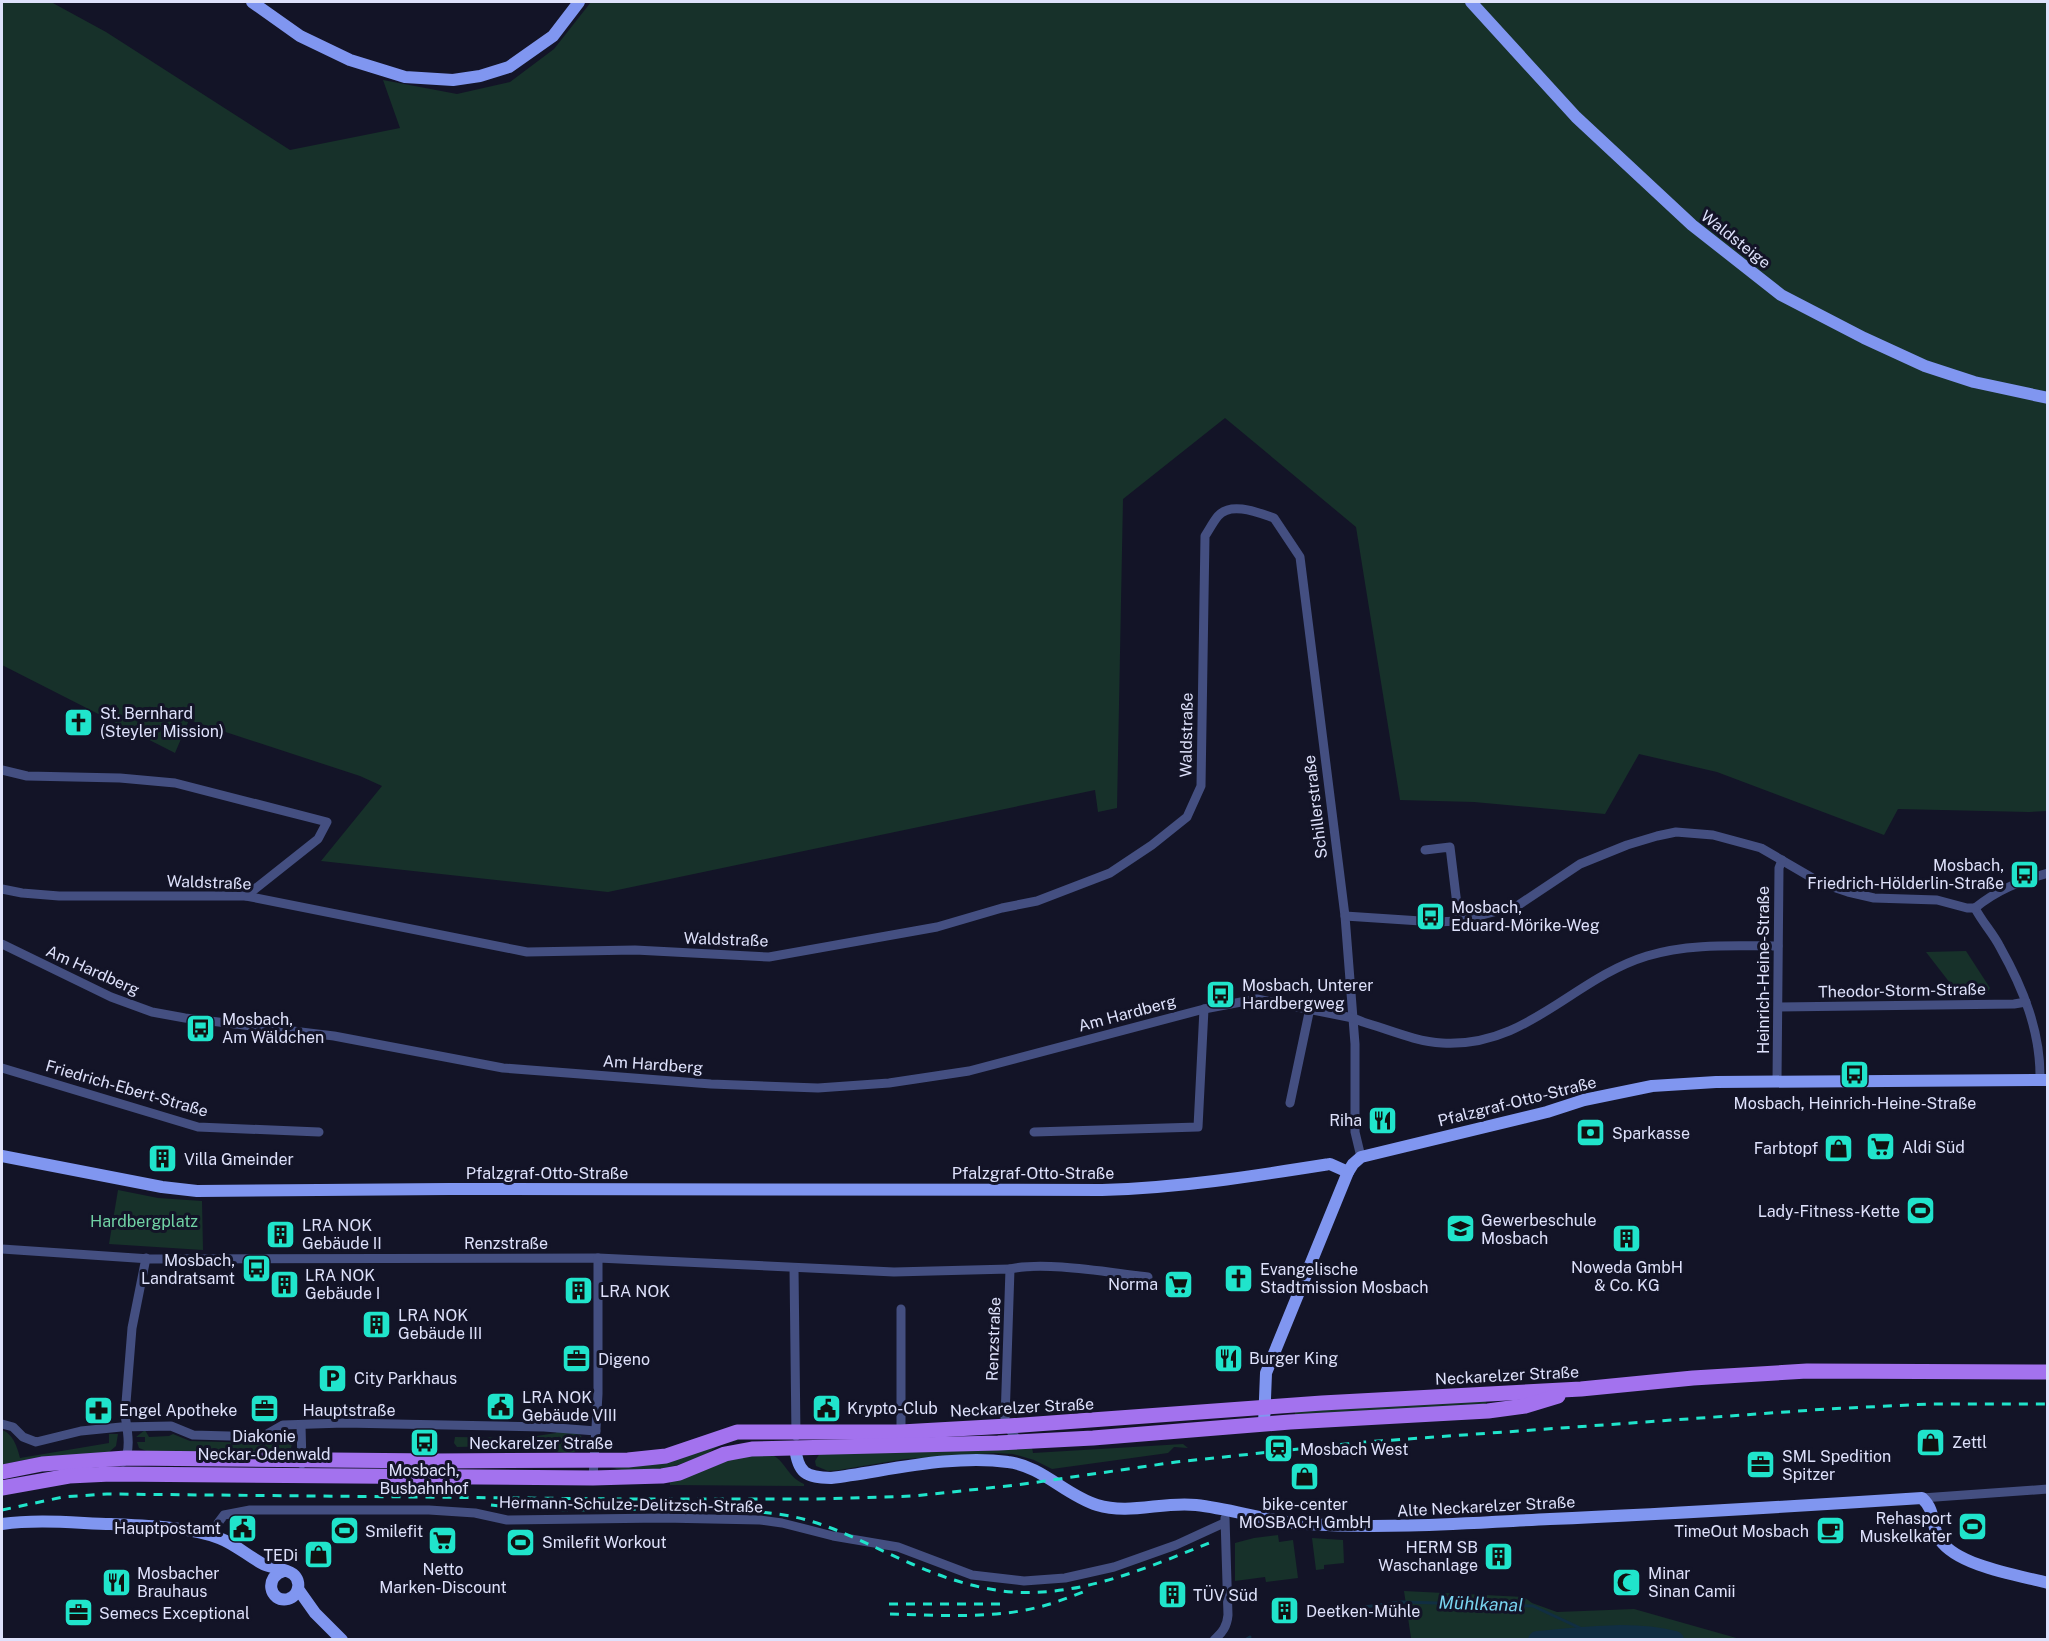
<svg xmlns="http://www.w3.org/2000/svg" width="2049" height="1641" viewBox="0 0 2049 1641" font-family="'Public Sans',sans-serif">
	<rect width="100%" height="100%" fill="#131427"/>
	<!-- green -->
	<g fill="#17312a">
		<path d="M2,2H51L106,32L290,150L400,128L383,80L457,94L510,82L554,49L591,2H2047V811L2029,812L1898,809L1884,835L1717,772L1639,754L1605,814L1474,802L1400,800L1356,527L1225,418L1123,499L1117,808L1098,812L1095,790L608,892L321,861L382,786L360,776L189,720L175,753L2,665Z"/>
		<path d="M1966,951L1990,988L1987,994L1957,992L1926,952Z"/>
		<path d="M118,1190L158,1198L202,1201L203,1250L109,1244Z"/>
		<path d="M1486,1401L1487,1404L1295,1416V1410Z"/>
		<path d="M2,1430C13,1434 17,1446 20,1458L109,1443V1434H118L116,1446L109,1452C73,1456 37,1455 2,1465Z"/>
		<path d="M145,1430L149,1437L169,1436L173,1434L190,1441L257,1443L287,1431L291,1433L294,1436L291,1448L285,1452H149L139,1448L137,1442H145V1437H136Z"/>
		<path d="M557,1430C566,1431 579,1430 583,1439C581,1462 555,1450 541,1448L540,1445L457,1447L454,1443L455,1437L524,1438L556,1433Z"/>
		<path d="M744,1439C735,1441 725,1442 717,1447C713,1449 710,1452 706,1454C681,1466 637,1478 611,1467L725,1440Z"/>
		<path d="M1183,1444L1188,1448L1174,1447L1168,1453L1052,1469L1034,1460L1013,1454L995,1453L905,1459L839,1470L828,1471L816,1466L815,1461L820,1453L1032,1447L1033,1453Z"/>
		<path d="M746,1455C753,1455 763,1453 771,1455C784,1458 787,1477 804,1484V1486L670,1485V1479L717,1463Z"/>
		<path d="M1278,1535L1279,1542L1293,1540L1298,1578L1266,1582L1265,1577L1235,1581V1543L1254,1538Z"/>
		<path d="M1312,1538L1343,1540L1344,1563L1324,1565V1569L1316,1570Z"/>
		<path d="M1404,1591L1524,1597L1532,1603L1557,1612L1634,1609L1740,1639H1406L1411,1638Z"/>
	</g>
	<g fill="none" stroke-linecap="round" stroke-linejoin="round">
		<!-- stream -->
		<g stroke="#112e42" stroke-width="3">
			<path d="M1326,1612L1402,1602L1533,1606L1595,1635"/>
			<path d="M1245,1640L1250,1637"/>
		</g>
		<!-- river -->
		<path stroke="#112e42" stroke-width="18" d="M1537,1640C1582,1636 1631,1629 1675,1640"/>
		<!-- street -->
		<g stroke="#444f81" stroke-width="9">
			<path d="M2,770L27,776L120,778L175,783L327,822L318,839L246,896"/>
			<path d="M1425,850L1450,847L1459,921"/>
			<path d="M2,889L22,893L59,896H246L527,952L635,950L769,957L937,927L1002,908L1037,901L1110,873L1152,845L1187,817L1201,786L1205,536C1209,530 1213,522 1218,516C1231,501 1259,513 1274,518L1300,557L1345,916L1355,1044V1132L1361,1157"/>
			<path d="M1975,908C1982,922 1993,933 2000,947C2023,988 2041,1032 2040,1080"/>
			<path d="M1975,908C1997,890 2020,881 2048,873"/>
			<path d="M1345,916L1436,922L1459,921L1517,906L1580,864L1627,845L1657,836L1676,832L1713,835L1761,848L1821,883L1848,892L1874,898L1937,900L1967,908H1975"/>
			<path d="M2,944L111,997L152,1012L185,1018L334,1036L503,1068L711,1084L818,1088L889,1083L969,1071L1204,1009L1257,999L1353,1018L1363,1022C1387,1029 1417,1042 1442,1043C1527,1048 1572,979 1647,956C1689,943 1735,946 1778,946"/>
			<path d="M1779,1007L2014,1004L2026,1002"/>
			<path d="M2,1068L198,1127L319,1132"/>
			<path d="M1777,1081L1779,868L1782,860"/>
			<path d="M1290,1103L1310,1008"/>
			<path d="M1034,1132L1198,1127L1204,1009"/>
			<path d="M2,1249L150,1259L598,1258L894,1272L1010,1269L1005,1420L1013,1435L1020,1441"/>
			<path d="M794,1268L796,1436"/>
			<path d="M1010,1269C1046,1261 1110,1273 1148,1277"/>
			<path d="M901,1309V1432"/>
			<path d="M2,1424L13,1427L23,1437L36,1442L81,1431L121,1427L171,1426L193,1435L262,1437L283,1425L344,1423L544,1427L596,1431"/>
			<path d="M301,1425L302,1464"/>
			<path d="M123,1462C132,1451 127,1428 125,1415L132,1328L146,1258"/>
			<path d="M593,1478L598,1394V1258"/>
			<path d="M1922,1498L2048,1489"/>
			<path d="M213,1536L218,1523L224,1515L250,1510H429L475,1513L507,1520L663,1518L760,1520L782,1523L833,1536L898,1547L972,1575L1024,1581L1065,1578L1114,1567L1176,1545L1224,1523"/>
			<path d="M1214,1640C1223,1632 1227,1626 1228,1615L1225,1518"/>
		</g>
		<!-- secondary -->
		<g stroke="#8096f0" stroke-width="12">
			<path d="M252,2L300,36L350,60L405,77L453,80L480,76L509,67L553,36L579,2"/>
			<path d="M1471,2L1576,117L1692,225L1781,295L1864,338L1925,366L1974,382L2048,398"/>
			<path d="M2,1156L162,1187L197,1191L449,1189L1102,1190C1179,1188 1254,1176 1330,1164L1348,1172"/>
			<path d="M1264,1424L1266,1373L1348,1172L1353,1164L1361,1157L1547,1112L1584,1100L1652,1086L1716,1082L2048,1080"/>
			<path d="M795,1447C798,1474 806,1477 831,1478C887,1471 952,1454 1008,1462C1042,1466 1065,1495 1097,1505C1130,1515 1163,1501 1196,1505C1233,1509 1269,1522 1306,1524C1388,1529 1469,1523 1550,1519C1674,1514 1798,1506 1922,1498C1937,1512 1930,1525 1940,1540C1958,1566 2017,1575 2048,1583"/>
			<path d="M2,1524C38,1519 75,1523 111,1524C147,1526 185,1526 219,1538C235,1544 248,1556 263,1564C272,1568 285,1568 293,1574C302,1581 299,1596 288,1599C269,1603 264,1576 284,1571"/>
			<path d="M298,1589L315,1613L342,1640"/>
		</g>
		<!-- primary -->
		<g stroke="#a372ee" stroke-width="15">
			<path d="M2,1472L42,1464L126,1458L435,1461L628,1460L666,1456L737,1432H901L1008,1426L1322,1403L1581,1389L1693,1378L1807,1371L2048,1372"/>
			<path d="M2,1488L69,1476L111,1474L593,1478L662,1476L679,1473L725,1454L752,1449L998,1443L1093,1438L1290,1422L1488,1411L1525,1406L1558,1396"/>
		</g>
		<!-- rail -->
		<g stroke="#20e4cb" stroke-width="3" stroke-dasharray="9 8" stroke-linecap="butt">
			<path d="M491,1505C586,1517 682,1501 777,1514C826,1520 867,1545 912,1564C944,1578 977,1589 1012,1592C1080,1597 1147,1568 1209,1543"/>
			<path d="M2,1510L63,1497L107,1494L618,1499H816L914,1496L1017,1485L1176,1462L1365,1442L1827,1409L1929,1404H2048"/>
			<path d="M889,1604H1008"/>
			<path d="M890,1614C938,1615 988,1619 1035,1608C1053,1604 1070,1597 1088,1590"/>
		</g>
	</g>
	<!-- icons -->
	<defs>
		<symbol id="church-square" viewBox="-11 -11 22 22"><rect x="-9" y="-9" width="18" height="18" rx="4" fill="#20e4cb" stroke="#131427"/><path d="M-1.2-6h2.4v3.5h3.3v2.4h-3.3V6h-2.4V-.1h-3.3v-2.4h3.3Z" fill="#111"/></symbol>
		<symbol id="bus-square" viewBox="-11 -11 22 22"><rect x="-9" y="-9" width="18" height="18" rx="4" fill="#20e4cb" stroke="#131427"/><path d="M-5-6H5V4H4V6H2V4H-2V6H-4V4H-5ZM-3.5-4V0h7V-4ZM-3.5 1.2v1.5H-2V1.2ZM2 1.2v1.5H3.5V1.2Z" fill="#111"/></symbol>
		<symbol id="restaurant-square" viewBox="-11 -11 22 22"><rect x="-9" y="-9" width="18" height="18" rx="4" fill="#20e4cb" stroke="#131427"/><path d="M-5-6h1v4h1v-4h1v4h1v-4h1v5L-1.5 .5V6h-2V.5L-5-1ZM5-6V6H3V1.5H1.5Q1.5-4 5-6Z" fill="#111"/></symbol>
		<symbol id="bank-square" viewBox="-11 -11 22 22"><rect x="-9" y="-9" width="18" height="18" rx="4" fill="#20e4cb" stroke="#131427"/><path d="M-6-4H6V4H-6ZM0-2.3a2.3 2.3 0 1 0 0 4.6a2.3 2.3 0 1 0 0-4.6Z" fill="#111"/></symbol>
		<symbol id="supermarket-square" viewBox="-11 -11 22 22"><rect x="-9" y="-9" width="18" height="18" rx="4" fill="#20e4cb" stroke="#131427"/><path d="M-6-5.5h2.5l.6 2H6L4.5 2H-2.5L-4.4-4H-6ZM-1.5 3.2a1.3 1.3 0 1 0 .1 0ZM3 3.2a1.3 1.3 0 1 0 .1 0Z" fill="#111"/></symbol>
		<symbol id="shop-square" viewBox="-11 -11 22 22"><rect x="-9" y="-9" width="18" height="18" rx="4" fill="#20e4cb" stroke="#131427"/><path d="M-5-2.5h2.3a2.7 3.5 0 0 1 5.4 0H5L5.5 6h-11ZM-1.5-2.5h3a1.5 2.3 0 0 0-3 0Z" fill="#111"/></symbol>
		<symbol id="building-square" viewBox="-11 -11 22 22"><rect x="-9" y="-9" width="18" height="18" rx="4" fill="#20e4cb" stroke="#131427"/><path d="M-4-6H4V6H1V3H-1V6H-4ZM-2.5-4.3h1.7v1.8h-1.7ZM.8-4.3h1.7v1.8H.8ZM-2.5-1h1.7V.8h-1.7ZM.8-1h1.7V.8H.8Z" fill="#111"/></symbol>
		<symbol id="stadium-square" viewBox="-11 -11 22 22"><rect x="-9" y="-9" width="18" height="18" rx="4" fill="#20e4cb" stroke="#131427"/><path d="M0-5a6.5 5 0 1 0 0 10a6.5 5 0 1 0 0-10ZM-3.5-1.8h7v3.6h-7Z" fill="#111"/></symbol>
		<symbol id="school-square" viewBox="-11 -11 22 22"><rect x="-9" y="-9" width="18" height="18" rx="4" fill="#20e4cb" stroke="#131427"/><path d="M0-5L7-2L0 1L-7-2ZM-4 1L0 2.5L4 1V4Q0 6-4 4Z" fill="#111"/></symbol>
		<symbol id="office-square" viewBox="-11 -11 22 22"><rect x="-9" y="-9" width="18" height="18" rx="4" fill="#20e4cb" stroke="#131427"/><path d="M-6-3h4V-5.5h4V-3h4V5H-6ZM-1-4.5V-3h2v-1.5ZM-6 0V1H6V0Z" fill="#111"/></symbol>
		<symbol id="parking-square" viewBox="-11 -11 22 22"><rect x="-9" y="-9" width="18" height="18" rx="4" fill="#20e4cb" stroke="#131427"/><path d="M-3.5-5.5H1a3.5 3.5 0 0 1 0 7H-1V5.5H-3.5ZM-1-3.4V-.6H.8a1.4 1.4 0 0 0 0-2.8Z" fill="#111"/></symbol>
		<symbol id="civic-square" viewBox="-11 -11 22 22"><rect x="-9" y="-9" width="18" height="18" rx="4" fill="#20e4cb" stroke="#131427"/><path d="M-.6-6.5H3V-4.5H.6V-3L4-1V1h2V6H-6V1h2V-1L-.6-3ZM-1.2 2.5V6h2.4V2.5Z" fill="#111"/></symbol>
		<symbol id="pharmacy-square" viewBox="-11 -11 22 22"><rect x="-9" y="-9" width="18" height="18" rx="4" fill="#20e4cb" stroke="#131427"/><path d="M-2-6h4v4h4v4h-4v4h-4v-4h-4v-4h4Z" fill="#111"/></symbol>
		<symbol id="station-square" viewBox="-11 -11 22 22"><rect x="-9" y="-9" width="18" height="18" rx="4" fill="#20e4cb" stroke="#131427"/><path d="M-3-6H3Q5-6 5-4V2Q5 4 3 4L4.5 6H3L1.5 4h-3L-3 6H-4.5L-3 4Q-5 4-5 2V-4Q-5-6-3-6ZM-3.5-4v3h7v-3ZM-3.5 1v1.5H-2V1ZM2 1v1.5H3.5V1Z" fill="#111"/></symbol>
		<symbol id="cafe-square" viewBox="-11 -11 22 22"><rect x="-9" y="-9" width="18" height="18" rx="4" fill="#20e4cb" stroke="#131427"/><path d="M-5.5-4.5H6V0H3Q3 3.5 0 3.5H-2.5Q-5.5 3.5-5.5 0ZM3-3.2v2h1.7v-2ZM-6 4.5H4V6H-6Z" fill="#111"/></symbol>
		<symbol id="mosque-square" viewBox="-11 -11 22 22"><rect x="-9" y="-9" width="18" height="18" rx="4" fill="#20e4cb" stroke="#131427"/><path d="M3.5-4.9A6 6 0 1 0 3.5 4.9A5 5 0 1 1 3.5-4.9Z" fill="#111"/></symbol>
	</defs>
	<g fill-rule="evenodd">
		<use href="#church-square" x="62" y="706" width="33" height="33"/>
		<use href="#bus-square" x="2008" y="858" width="33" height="33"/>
		<use href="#bus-square" x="1414" y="900" width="33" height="33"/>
		<use href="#bus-square" x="1204" y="978" width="33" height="33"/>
		<use href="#bus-square" x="184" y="1012" width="33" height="33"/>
		<use href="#bus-square" x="1838" y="1058" width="33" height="33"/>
		<use href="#restaurant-square" x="1366" y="1104" width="33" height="33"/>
		<use href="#bank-square" x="1574" y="1116" width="33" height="33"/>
		<use href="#supermarket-square" x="1864" y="1130" width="33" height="33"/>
		<use href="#shop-square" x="1822" y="1132" width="33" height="33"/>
		<use href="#building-square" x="146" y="1142" width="33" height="33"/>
		<use href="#stadium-square" x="1904" y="1194" width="33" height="33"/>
		<use href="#school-square" x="1444" y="1212" width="33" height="33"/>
		<use href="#building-square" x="264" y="1218" width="33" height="33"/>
		<use href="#building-square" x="1610" y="1222" width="33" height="33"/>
		<use href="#bus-square" x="240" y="1252" width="33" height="33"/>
		<use href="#church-square" x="1222" y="1262" width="33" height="33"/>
		<use href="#building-square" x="268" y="1268" width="33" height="33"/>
		<use href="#supermarket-square" x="1162" y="1268" width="33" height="33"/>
		<use href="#building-square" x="562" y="1274" width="33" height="33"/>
		<use href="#building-square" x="360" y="1308" width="33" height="33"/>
		<use href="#restaurant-square" x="1212" y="1342" width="33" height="33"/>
		<use href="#office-square" x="560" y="1342" width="33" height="33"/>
		<use href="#parking-square" x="316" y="1362" width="33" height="33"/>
		<use href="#civic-square" x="484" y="1390" width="33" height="33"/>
		<use href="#office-square" x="248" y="1392" width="33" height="33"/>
		<use href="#civic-square" x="810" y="1392" width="33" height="33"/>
		<use href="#pharmacy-square" x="82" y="1394" width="33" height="33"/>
		<use href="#bus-square" x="408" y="1426" width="33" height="33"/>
		<use href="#shop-square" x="1914" y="1426" width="33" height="33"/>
		<use href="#station-square" x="1262" y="1432" width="33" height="33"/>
		<use href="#office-square" x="1744" y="1448" width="33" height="33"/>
		<use href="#shop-square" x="1288" y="1460" width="33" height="33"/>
		<use href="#stadium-square" x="1956" y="1510" width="33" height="33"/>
		<use href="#civic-square" x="226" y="1512" width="33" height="33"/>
		<use href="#stadium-square" x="328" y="1514" width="33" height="33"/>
		<use href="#cafe-square" x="1814" y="1514" width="33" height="33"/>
		<use href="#supermarket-square" x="426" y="1524" width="33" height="33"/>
		<use href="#stadium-square" x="504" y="1526" width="33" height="33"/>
		<use href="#shop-square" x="302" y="1538" width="33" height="33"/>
		<use href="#building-square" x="1482" y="1540" width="33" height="33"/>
		<use href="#restaurant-square" x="100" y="1566" width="33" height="33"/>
		<use href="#mosque-square" x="1610" y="1566" width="33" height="33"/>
		<use href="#building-square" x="1156" y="1578" width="33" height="33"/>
		<use href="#building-square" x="1268" y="1594" width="33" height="33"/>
		<use href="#office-square" x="62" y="1596" width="33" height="33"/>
	</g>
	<g text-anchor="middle" stroke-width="6" stroke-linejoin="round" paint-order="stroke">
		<!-- street labels -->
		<g font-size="16" fill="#dee1fb" stroke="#131427">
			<text transform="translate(1736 239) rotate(38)" y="6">Waldsteige</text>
			<text transform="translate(1186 735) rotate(-89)" y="6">Waldstraße</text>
			<text transform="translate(1315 807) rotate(-97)" y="6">Schillerstraße</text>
			<text transform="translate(209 882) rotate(2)" y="6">Waldstraße</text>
			<text transform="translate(726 939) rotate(2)" y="6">Waldstraße</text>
			<text transform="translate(93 970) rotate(24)" y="6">Am Hardberg</text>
			<text transform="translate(1763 970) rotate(-90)" y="6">Heinrich-Heine-Straße</text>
			<text transform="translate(1902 990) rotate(-1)" y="6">Theodor-Storm-Straße</text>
			<text transform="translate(1127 1013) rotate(-15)" y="6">Am Hardberg</text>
			<text transform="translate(653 1064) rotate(4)" y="6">Am Hardberg</text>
			<text transform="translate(127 1088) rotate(16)" y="6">Friedrich-Ebert-Straße</text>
			<text transform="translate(1517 1101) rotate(-14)" y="6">Pfalzgraf-Otto-Straße</text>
			<text x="547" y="1179">Pfalzgraf-Otto-Straße</text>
			<text x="1033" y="1179">Pfalzgraf-Otto-Straße</text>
			<text x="506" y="1249">Renzstraße</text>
			<text transform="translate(993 1339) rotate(-88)" y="6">Renzstraße</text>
			<text transform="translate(1507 1375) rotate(-3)" y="6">Neckarelzer Straße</text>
			<text transform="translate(1022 1407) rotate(-3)" y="6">Neckarelzer Straße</text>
			<text x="349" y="1416">Hauptstraße</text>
			<text x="541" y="1449">Neckarelzer Straße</text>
			<text transform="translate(631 1504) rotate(1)" y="6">Hermann-Schulze-Delitzsch-Straße</text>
			<text transform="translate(1486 1506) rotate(-3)" y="6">Alte Neckarelzer Straße</text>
		</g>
		<!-- poi labels -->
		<g font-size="16" fill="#dee1fb" stroke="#131427" text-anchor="start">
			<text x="100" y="719">St. Bernhard<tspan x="100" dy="18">(Steyler Mission)</tspan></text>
			<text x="2004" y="871" text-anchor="end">Mosbach,<tspan x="2004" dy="18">Friedrich-Hölderlin-Straße</tspan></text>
			<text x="1451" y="913">Mosbach,<tspan x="1451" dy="18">Eduard-Mörike-Weg</tspan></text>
			<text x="1242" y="991">Mosbach, Unterer<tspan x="1242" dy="18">Hardbergweg</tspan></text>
			<text x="222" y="1025">Mosbach,<tspan x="222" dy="18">Am Wäldchen</tspan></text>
			<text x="1855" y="1109" text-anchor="middle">Mosbach, Heinrich-Heine-Straße</text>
			<text x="1362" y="1126" text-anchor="end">Riha</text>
			<text x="1612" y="1139">Sparkasse</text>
			<text x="1902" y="1153">Aldi Süd</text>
			<text x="1818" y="1154" text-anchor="end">Farbtopf</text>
			<text x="184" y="1165">Villa Gmeinder</text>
			<text x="1900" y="1217" text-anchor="end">Lady-Fitness-Kette</text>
			<text x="1481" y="1226">Gewerbeschule<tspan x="1481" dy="18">Mosbach</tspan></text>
			<text x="302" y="1231">LRA NOK<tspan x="302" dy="18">Gebäude II</tspan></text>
			<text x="235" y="1266" text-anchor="end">Mosbach,<tspan x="235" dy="18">Landratsamt</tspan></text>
			<text x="1627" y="1273" text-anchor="middle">Noweda GmbH<tspan x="1627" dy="18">&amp; Co. KG</tspan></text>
			<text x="1260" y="1275">Evangelische<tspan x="1260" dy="18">Stadtmission Mosbach</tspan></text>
			<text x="305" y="1281">LRA NOK<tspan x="305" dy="18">Gebäude I</tspan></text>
			<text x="1158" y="1290" text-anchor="end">Norma</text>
			<text x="600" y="1297">LRA NOK</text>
			<text x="398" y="1321">LRA NOK<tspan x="398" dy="18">Gebäude III</tspan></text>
			<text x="1249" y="1364">Burger King</text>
			<text x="598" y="1365">Digeno</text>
			<text x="354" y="1384">City Parkhaus</text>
			<text x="522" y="1403">LRA NOK<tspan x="522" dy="18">Gebäude VIII</tspan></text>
			<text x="847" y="1414">Krypto-Club</text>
			<text x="119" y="1416">Engel Apotheke</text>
			<text x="264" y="1442" text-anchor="middle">Diakonie<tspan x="264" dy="18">Neckar-Odenwald</tspan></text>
			<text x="1952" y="1448">Zettl</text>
			<text x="1300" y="1455">Mosbach West</text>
			<text x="1782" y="1462">SML Spedition<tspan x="1782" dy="18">Spitzer</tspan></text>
			<text x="424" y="1476" text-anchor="middle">Mosbach,<tspan x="424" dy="18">Busbahnhof</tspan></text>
			<text x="1305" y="1510" text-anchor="middle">bike-center<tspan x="1305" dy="18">MOSBACH GmbH</tspan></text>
			<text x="1952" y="1524" text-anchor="end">Rehasport<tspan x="1952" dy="18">Muskelkater</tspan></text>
			<text x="221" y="1534" text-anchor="end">Hauptpostamt</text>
			<text x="365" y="1537">Smilefit</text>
			<text x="1809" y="1537" text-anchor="end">TimeOut Mosbach</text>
			<text x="542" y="1548">Smilefit Workout</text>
			<text x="1478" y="1553" text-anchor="end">HERM SB<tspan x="1478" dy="18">Waschanlage</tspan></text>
			<text x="298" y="1561" text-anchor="end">TEDi</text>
			<text x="443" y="1575" text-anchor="middle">Netto<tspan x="443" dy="18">Marken-Discount</tspan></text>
			<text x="137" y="1579">Mosbacher<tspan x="137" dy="18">Brauhaus</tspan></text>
			<text x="1648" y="1579">Minar<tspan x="1648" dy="18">Sinan Camii</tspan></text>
			<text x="1193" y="1601">TÜV Süd</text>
			<text x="1306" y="1617">Deetken-Mühle</text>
			<text x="99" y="1619">Semecs Exceptional</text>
		</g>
		<!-- park labels -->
		<g font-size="16" fill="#71d3a5" stroke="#131427">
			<text x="144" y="1227">Hardbergplatz</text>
		</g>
		<!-- water labels -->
		<g font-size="18" font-style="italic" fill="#78d3ef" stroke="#131427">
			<text transform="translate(1481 1604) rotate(2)" y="6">Mühlkanal</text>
		</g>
	</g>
	<!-- border -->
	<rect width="2049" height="1641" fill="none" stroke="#dee1fb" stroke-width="6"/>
</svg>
